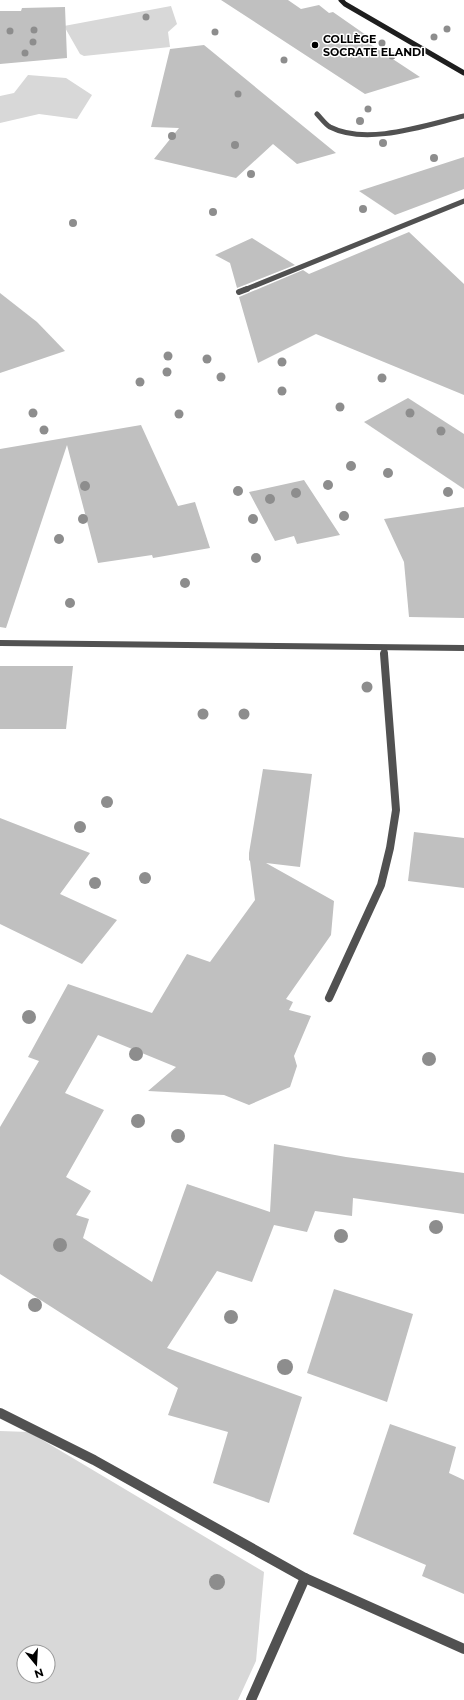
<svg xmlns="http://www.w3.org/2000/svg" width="464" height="1700" viewBox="0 0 464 1700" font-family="Montserrat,sans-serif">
	<rect width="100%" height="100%" fill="#fff"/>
	<!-- green -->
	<g fill="#d8d8d8" fill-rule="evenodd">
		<path d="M171,6L177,24L168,32L170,47L84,56L80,54L64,26Z"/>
		<path d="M28,75L66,78L92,95L77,119L39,114L0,123V96L14,93Z"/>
		<path d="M0,1431L29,1432L264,1572L256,1661L238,1700H0ZM24,1652H48V1676H24Z"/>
	</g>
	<!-- building -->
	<g fill="#c0c0c0">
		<path d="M221,0H288L301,9L319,5L329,13L333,12L376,42L370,44L420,77L365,94Z"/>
		<path d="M65,7L67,58L0,64V11H21L22,8Z"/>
		<path d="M204,45L336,153L297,164L273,144L236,178L154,159L179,128L151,127L170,49Z"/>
		<path d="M464,157V189L395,215L359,191Z"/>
		<path d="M409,232L464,284V395L316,334L258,363L239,297L303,270L309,274Z"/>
		<path d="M252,238L295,265L237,288L230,263L215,255Z"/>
		<path d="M0,293L37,322L65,351L0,373Z"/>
		<path d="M408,398L464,434V489L364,422Z"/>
		<path d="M141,425L178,506L195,502L210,548L153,558L152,555L98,563L67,445L6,628L0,627V449Z"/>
		<path d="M304,480L340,535L297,544L294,536L275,541L249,492Z"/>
		<path d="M464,507V618L409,617L404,562L384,519Z"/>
		<path d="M0,666H73L66,729H0Z"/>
		<path d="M263,769L312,774L300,867L266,863L334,901L331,935L286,999L293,1002L289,1010L311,1016L294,1056L297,1066L290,1087L249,1105L224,1095L148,1091L176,1067L98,1035L65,1093L104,1110L66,1177L91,1191L76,1215L89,1219L83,1238L152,1282L187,1184L270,1212L274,1144L346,1157L464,1173V1214L353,1198L352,1216L315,1211L307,1232L274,1225L252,1282L217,1271L167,1348L302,1397L269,1503L213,1483L228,1432L168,1415L178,1388L0,1274V1127L39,1061L28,1057L68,984L152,1013L187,954L210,962L255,900L250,861L249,860V853Z"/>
		<path d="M0,818L90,853L60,894L117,920L82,964L0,924Z"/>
		<path d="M414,832L464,838V888L408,881Z"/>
		<path d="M334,1289L413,1314L387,1402L307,1373Z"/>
		<path d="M390,1424L456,1447L449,1473L464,1480V1594L422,1576L426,1565L353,1534Z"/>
	</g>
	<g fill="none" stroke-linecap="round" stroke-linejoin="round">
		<!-- minor-far3 -->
		<g stroke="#515151" stroke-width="5">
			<path d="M317,114C321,118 325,124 330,127C367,146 426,125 464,116"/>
			<path d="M244,290L464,201"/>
		</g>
		<!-- minor-far2 -->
		<g stroke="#515151" stroke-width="6">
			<path d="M239,292L247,289"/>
			<path d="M0,643L464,648"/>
			<path d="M384,648L385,655"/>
		</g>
		<!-- minor-far1 -->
		<path stroke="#515151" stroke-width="8" d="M329,998L381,885L390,848L396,810L384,654"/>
		<!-- minor -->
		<g stroke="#515151" stroke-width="10">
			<path d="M0,1413L94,1460L305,1578L464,1649"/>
			<path d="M251,1700L305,1578"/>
		</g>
		<!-- secondary -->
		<path stroke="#1e1e1e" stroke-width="5" d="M341,0L345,4L464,73"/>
	</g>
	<!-- trees -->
	<g fill="#8d8d8d">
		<circle cx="146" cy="17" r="3.5"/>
		<circle cx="447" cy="29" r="3.5"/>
		<circle cx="34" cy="30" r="3.5"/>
		<circle cx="10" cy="31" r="3.5"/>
		<circle cx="215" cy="32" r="3.5"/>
		<circle cx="434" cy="37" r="3.5"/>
		<circle cx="33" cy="42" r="3.5"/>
		<circle cx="382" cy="43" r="3.5"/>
		<circle cx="25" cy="53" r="3.5"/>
		<circle cx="392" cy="56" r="3.5"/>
		<circle cx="284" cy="60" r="3.5"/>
		<circle cx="238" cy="94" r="3.5"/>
		<circle cx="368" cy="109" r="3.5"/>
		<circle cx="360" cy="121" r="4"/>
		<circle cx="172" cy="136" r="4"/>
		<circle cx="383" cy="143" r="4"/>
		<circle cx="235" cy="145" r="4"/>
		<circle cx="434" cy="158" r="4"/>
		<circle cx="251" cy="174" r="4"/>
		<circle cx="363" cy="209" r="4"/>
		<circle cx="213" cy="212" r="4"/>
		<circle cx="73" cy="223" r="4"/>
		<circle cx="168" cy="356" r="4.5"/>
		<circle cx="207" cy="359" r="4.5"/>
		<circle cx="282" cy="362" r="4.5"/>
		<circle cx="167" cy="372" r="4.5"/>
		<circle cx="221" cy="377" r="4.5"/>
		<circle cx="382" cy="378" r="4.5"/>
		<circle cx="140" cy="382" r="4.5"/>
		<circle cx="282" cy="391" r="4.5"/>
		<circle cx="340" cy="407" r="4.5"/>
		<circle cx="33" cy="413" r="4.5"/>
		<circle cx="410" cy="413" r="4.5"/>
		<circle cx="179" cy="414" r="4.5"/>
		<circle cx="44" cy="430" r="4.5"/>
		<circle cx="441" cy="431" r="4.5"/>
		<circle cx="351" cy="466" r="5"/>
		<circle cx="388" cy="473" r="5"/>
		<circle cx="328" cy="485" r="5"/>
		<circle cx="85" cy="486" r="5"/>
		<circle cx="238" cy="491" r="5"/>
		<circle cx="448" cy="492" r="5"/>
		<circle cx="296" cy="493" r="5"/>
		<circle cx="270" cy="499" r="5"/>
		<circle cx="344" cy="516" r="5"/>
		<circle cx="83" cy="519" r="5"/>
		<circle cx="253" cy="519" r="5"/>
		<circle cx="59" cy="539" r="5"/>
		<circle cx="256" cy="558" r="5"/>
		<circle cx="185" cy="583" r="5"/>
		<circle cx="70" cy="603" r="5"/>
		<circle cx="367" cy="687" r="5.5"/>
		<circle cx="203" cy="714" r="5.5"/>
		<circle cx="244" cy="714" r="5.5"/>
		<circle cx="107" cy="802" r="6"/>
		<circle cx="80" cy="827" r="6"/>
		<circle cx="145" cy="878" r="6"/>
		<circle cx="95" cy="883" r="6"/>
		<circle cx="29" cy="1017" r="7"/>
		<circle cx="136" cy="1054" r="7"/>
		<circle cx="429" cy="1059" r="7"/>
		<circle cx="138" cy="1121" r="7"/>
		<circle cx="178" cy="1136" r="7"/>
		<circle cx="436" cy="1227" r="7"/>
		<circle cx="341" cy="1236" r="7"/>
		<circle cx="60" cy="1245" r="7"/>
		<circle cx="35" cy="1305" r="7"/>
		<circle cx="231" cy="1317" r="7"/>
		<circle cx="285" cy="1367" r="8"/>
		<circle cx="217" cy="1582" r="8"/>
	</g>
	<!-- markers -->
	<circle fill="#000" stroke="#fff" stroke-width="1.5" cx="315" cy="45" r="4"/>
	<g text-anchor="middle" stroke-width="3" stroke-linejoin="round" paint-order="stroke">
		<!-- far-poi labels -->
		<g font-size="11" font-weight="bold" fill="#000" stroke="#fff" text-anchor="start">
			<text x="323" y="43">COLLÈGE<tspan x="323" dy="13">SOCRATE ELANDI</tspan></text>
		</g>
	</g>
	<!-- north arrow -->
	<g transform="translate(36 1664) rotate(162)"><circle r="19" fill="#ffffff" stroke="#999999"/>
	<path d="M0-3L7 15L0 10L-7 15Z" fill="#000000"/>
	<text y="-6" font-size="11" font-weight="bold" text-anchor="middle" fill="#000000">N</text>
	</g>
</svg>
